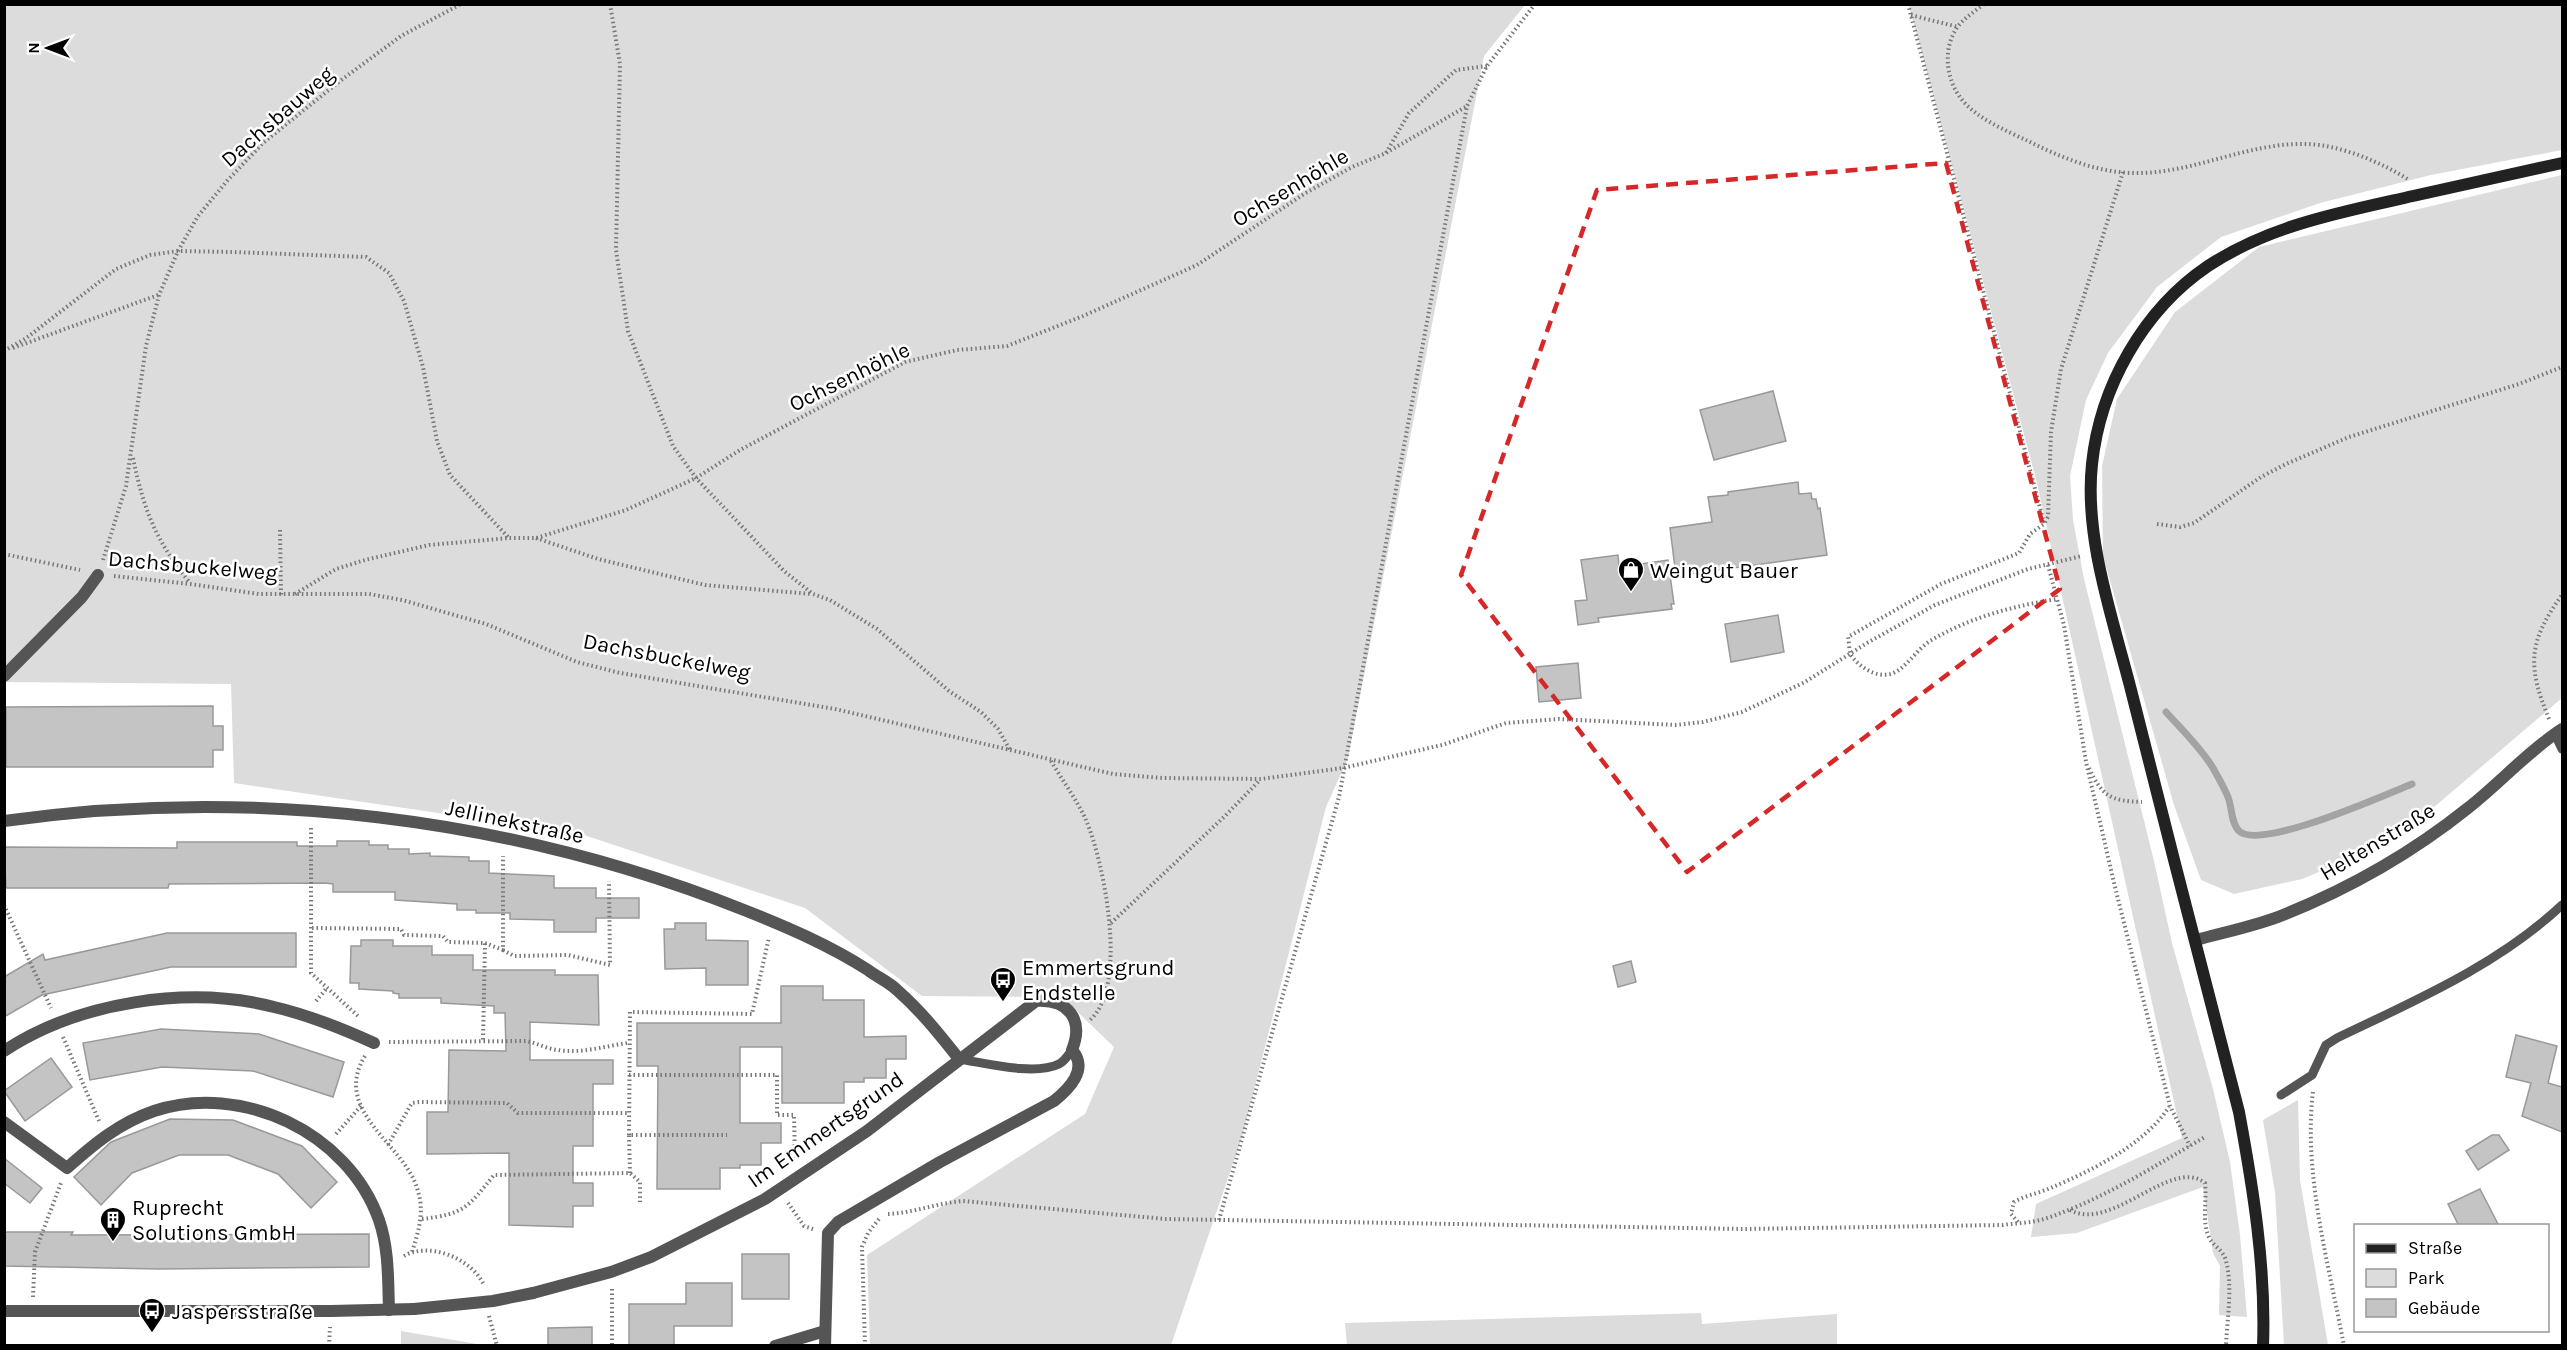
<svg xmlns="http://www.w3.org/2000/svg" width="2567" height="1350" viewBox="0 0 2567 1350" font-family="Karla,sans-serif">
	<rect width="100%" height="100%" fill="#fff"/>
	<!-- green -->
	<g fill="#dcdcdc">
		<path d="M5,5H1525L1484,56L1348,758L1326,807L1242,1137L1171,1345H870L867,1255L1085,1114L1114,1047L1062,997L922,996L805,908L581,834L234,783L231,684L5,682Z"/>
		<path d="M1909,5H2562V150L2431,175L2320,203L2221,237L2157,287L2108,353L2086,400L2070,476L2073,520L2084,579L2154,861L2172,943L2213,1089L2230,1162L2240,1235L2247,1317L2219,1315L2220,1266L2213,1253L2203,1187L2077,1233L2031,1237L2036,1204L2182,1138L2037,483Z"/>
		<path d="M2562,175V698L2433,808L2357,856L2302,879L2234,894L2201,880L2174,805L2103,556L2102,466L2117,399L2175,312L2259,247Z"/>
		<path d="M2298,1100L2300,1180L2328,1345H2284L2275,1192L2263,1120Z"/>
		<path d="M1701,1313L1702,1324L1837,1314V1345L1347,1346L1345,1323Z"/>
		<path d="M401,1331L483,1345H401Z"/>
	</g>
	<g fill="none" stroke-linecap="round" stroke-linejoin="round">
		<!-- stream -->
		<path stroke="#a3a3a3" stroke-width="7" d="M2166,712C2182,730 2201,748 2213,768C2218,777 2224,787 2228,797C2232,807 2231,823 2239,831C2260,851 2384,795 2412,784"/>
	</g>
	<!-- building -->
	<g fill="#c4c4c4" stroke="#999" stroke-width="1.5">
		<path d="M1773,391L1786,441L1714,460L1700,410Z"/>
		<path d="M1798,482L1799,494L1811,493L1812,499H1816L1818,509L1820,508L1827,555L1676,576L1670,528L1712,522L1708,497L1728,495V492Z"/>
		<path d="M1618,555L1619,567L1668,560L1674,604H1671L1672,609L1598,618L1599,622L1578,625L1575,601L1587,600L1581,560Z"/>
		<path d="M1778,615L1784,652L1731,662L1725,624Z"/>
		<path d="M1578,663L1581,698L1539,702L1536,667Z"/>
		<path d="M213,706V726H223V750H213V767H6V707Z"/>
		<path d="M337,841H369V845H388V849H409V854L430,853V856L469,857V861H489V873L554,876V888H596V898H639V918H596V932H554V920L510,919V913H476V910H457V904L395,900V892H333V884L325,883L169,884L168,888H6L4,847L177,848V842H297V846H337Z"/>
		<path d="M675,923H706V940L748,941V985H706V968L665,969L664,929H675Z"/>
		<path d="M167,933H296V967H171L42,995L4,1017V977L43,954L45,960Z"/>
		<path d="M361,940H393V946H432V955H473V970H555V975H598L599,1025L530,1022V1060H613V1084H593V1146H573V1183H593V1206H573V1227L509,1225V1153L427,1154V1112H448L449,1050L506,1051L505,1013H494V1006L441,1003V998H399V994L393,993V991L359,989V983H350L351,946H361Z"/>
		<path d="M1631,961L1636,982L1618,987L1613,966Z"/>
		<path d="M781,986H823V1000H864V1037L906,1036V1059H886V1078H864V1082H844V1103H782V1047H740V1123H781V1143H761V1165H740V1168H720V1189H657L658,1066H637V1023H781Z"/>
		<path d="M161,1029L259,1034L344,1062L333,1097L253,1071L162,1067L90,1080L83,1043Z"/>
		<path d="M2516,1035L2557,1046L2548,1083L2562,1087V1132L2522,1116L2531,1083L2506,1077Z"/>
		<path d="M51,1058L72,1087L25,1121L4,1091Z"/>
		<path d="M170,1119L233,1120L302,1146L337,1182L311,1208L278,1174L228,1155H179L132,1173L101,1205L74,1177L111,1142Z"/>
		<path d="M2492,1135H2499L2509,1150L2478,1170L2466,1151Z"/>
		<path d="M4,1158L42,1188L30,1203L4,1183Z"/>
		<path d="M2480,1189L2499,1226H2459L2448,1204Z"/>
		<path d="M4,1232H73L71,1235L369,1234V1267L160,1269L4,1266Z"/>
		<rect x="742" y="1254" width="47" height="45"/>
		<path d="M686,1283H732V1326H674V1346H629V1304H686Z"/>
		<path d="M592,1327V1346H548V1328Z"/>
	</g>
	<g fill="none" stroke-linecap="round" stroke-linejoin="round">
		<!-- path -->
		<g stroke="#777" stroke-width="4" stroke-dasharray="1.5 3" stroke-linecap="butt">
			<path d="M610,4L620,64L616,250L628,331L673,446L696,478L784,571L813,594L830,600L877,629L949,691L981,712L998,729L1010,750"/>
			<path d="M1908,4L2044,523"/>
			<path d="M1984,4C1975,11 1966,17 1959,25C1942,46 1945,80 1963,101C1978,119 2007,131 2028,141C2060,157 2096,172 2132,173C2191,175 2247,142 2307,144C2340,145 2381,162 2409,180"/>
			<path d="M1911,15L1958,27"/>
			<path d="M1386,153L1409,113L1456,70L1487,66"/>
			<path d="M2123,172L2061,369L2051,432L2048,517L2044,524L2030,534L2019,553L1941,584L1848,637C1849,642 1849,650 1851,655C1859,667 1876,678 1891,674C1906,669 1916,650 1930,641C1968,618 2013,606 2057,599L2064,625L2086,762L2115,887L2170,1106L2190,1146"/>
			<path d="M13,348L158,295"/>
			<path d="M4,351L25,339L116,269L150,255L178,251L232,252L366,257L389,273L404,301L423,367L437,441L450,475L508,537"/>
			<path d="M133,458C144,511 156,541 190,583"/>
			<path d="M2157,524L2180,527L2194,523L2261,477L2286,464L2349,437L2519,384L2562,367"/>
			<path d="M280,530L281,595"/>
			<path d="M536,538L598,559L705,585L812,594"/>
			<path d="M4,554L80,570"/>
			<path d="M103,560L126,486L146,346L159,295L178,251L198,216L227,181L263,143L340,81L401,36L461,4"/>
			<path d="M2048,565L2057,599"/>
			<path d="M114,576L190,584L259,594H369L402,600L486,624L577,662L620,673L835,709L1113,774L1162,778L1261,779L1343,768L1442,745L1506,723L1559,719L1675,725L1703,722L1742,712L1805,682L1867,643L1935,605L2028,569L2082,556"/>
			<path d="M295,594L336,569L365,560L429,545L509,538H536L626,510L696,478L740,450L905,362L957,350L1007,346L1083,316L1197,265L1304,194L1352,167L1386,153L1467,106"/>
			<path d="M2549,719C2527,666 2528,642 2562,595"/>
			<path d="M1051,761C1062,780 1077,800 1086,820C1104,862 1129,986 1090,1020"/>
			<path d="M2089,768C2102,796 2110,801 2142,802"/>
			<path d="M311,828V973L358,1016"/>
			<path d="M4,905L51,1008"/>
			<path d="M1111,923L1224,817L1260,780"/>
			<path d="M312,928L401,929L404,935L443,936L448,942L485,943L483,1040"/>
			<path d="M485,943L503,950V856"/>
			<path d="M503,950L514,956L568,955L610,965L609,881"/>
			<path d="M316,1001L327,988"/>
			<path d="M63,1037L99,1121"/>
			<path d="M389,1042L526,1041C537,1043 547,1049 558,1050C581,1054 605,1046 628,1043"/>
			<path d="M365,1056C331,1111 404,1144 417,1188C425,1211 419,1230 412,1252"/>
			<path d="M629,1075H777V1115H794L795,1158"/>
			<path d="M2313,1092C2303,1174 2329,1265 2344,1346"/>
			<path d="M336,1134L361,1106"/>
			<path d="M629,1135L630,1012L752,1014L769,937"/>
			<path d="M388,1145L409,1108L412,1103L419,1102L507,1103L518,1113H629"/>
			<path d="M630,1173L629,1135H727"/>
			<path d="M788,1203L804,1226L813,1229"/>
			<path d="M2070,1210C2112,1233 2171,1156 2205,1183C2207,1201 2202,1218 2208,1235C2212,1246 2223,1249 2226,1261C2233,1287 2227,1319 2226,1346"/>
			<path d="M888,1214C913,1213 937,1203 963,1201L1166,1219L1744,1229L2003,1225C2017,1223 2031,1223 2044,1219C2102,1200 2153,1167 2205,1137"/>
			<path d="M422,1219C465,1214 468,1207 494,1175L630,1173L640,1182V1202"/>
			<path d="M1219,1220L1339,797L1467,106L1487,66L1535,4"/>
			<path d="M2018,1222L2011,1214L2014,1202C2026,1195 2040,1193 2053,1187C2093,1170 2145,1144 2169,1107"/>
			<path d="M404,1256C430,1241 472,1259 484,1285"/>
			<path d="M612,1289V1346"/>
			<path d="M33,1297L35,1252L61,1183"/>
			<path d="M489,1316L497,1346"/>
			<path d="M329,1346L330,1327"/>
			<path d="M865,1346L862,1247L868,1233L879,1219"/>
		</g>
		<!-- service -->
		<g stroke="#555" stroke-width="9">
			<path d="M2555,734L2562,749"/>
			<path d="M959,1059C985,1063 1035,1076 1059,1064C1065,1061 1068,1055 1072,1050"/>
			<path d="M2281,1095L2312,1075L2326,1045L2337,1038C2416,1000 2498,965 2562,905"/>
		</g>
		<!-- minor -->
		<g stroke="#555" stroke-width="12">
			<path d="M4,676L82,597L98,575"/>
			<path d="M4,821C253,786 510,817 744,910C787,927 829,945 868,970C877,977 889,982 897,990C921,1011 940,1035 959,1059"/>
			<path d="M4,1051C78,1002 188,985 274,1007C309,1015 341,1028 374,1043"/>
			<path d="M4,1122L67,1168C94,1144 119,1123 154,1111C241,1082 348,1132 379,1220C389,1249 388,1280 389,1310"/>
			<path d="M533,1293L611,1272L651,1257L765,1199L867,1131L1036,1001C1069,999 1084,1020 1072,1050C1089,1069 1069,1089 1054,1101L940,1162L838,1222L828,1233L825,1346"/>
			<path d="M4,1311H331L414,1309"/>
			<path d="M775,1346L825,1331"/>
		</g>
		<!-- tertiary -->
		<path stroke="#555" stroke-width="12" d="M2196,940C2225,932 2256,926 2283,915C2348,889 2413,852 2468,808C2500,783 2528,751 2562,729"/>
		<!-- secondary -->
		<path stroke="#222" stroke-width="12" d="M2263,1346C2266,1267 2253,1188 2239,1112C2203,971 2166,831 2131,690C2113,619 2084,538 2092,464C2100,387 2143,310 2208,266C2270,225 2342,212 2413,196C2463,185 2513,174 2562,163"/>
		<!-- minor-bridge -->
		<path stroke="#555" stroke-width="12" d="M414,1309L493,1301L533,1293"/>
	</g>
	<!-- marked area -->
	<path fill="none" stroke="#d62828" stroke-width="4.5" stroke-dasharray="12 8" stroke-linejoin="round" d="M1946,163L2060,589L1687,872L1461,575L1597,190Z"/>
	<!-- icons -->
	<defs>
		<symbol id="shop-pin" viewBox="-11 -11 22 30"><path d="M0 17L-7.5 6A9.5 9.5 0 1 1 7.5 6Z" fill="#000" stroke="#fff"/><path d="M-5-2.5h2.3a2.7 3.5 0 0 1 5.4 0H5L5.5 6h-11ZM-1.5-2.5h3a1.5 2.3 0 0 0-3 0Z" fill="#fff"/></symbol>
		<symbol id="bus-pin" viewBox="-11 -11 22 30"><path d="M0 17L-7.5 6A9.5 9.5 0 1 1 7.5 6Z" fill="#000" stroke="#fff"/><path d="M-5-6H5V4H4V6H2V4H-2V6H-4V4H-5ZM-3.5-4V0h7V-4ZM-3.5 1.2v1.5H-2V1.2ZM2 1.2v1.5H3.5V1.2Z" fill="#fff"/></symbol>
		<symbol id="building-pin" viewBox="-11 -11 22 30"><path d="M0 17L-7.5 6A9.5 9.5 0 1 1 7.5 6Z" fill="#000" stroke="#fff"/><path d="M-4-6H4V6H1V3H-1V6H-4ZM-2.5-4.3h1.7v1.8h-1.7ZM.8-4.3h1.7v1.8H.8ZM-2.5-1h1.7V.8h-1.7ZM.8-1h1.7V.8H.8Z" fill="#fff"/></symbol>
	</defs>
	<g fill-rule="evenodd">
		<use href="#shop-pin" x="1616" y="555" width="30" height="40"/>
		<use href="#bus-pin" x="988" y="965" width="30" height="40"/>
		<use href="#building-pin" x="98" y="1205" width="30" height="40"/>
		<use href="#bus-pin" x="137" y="1296" width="30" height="40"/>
	</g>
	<g text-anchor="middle" stroke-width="5" stroke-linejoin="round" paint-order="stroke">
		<!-- street labels -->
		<g font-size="22" fill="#000" stroke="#fff">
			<text transform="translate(277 116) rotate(-41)" y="8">Dachsbauweg</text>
			<text transform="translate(1290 187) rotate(-31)" y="8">Ochsenhöhle</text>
			<text transform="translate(849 376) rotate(-26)" y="8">Ochsenhöhle</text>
			<text transform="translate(193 565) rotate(5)" y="8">Dachsbuckelweg</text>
			<text transform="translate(667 656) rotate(11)" y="8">Dachsbuckelweg</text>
			<text transform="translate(515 821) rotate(12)" y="8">Jellinekstraße</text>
			<text transform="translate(2377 841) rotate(-31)" y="8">Heltenstraße</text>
			<text transform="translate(825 1129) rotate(-35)" y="8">Im Emmertsgrund</text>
		</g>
		<!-- poi labels -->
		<g font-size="22" fill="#000" stroke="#fff" text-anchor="start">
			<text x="1650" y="578">Weingut Bauer</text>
			<text x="1022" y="975">Emmertsgrund<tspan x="1022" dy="25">Endstelle</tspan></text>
			<text x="132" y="1215">Ruprecht<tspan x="132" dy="25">Solutions GmbH</tspan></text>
			<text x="172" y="1319">Jaspersstraße</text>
		</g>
	</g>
	<!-- border -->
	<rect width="2567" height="1350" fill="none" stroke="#000000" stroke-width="12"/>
	<!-- legend -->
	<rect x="2354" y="1224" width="195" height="108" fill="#ffffff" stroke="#999999" stroke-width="1.5"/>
	<rect x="2366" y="1244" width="30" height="9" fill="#222222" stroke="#999999" stroke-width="1.5"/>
	<text x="2408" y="1254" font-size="18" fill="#000000">Straße</text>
	<rect x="2366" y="1269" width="30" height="18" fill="#dcdcdc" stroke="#999999" stroke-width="1.5"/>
	<text x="2408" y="1284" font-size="18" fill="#000000">Park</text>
	<rect x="2366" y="1299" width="30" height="18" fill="#c4c4c4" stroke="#999999" stroke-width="1.5"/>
	<text x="2408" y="1314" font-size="18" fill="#000000">Gebäude</text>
	<!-- north arrow -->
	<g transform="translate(48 48) rotate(270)" stroke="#ffffff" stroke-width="4.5" paint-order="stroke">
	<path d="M0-4.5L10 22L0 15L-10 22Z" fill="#000000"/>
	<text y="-9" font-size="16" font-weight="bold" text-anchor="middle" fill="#000000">N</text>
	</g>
</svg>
